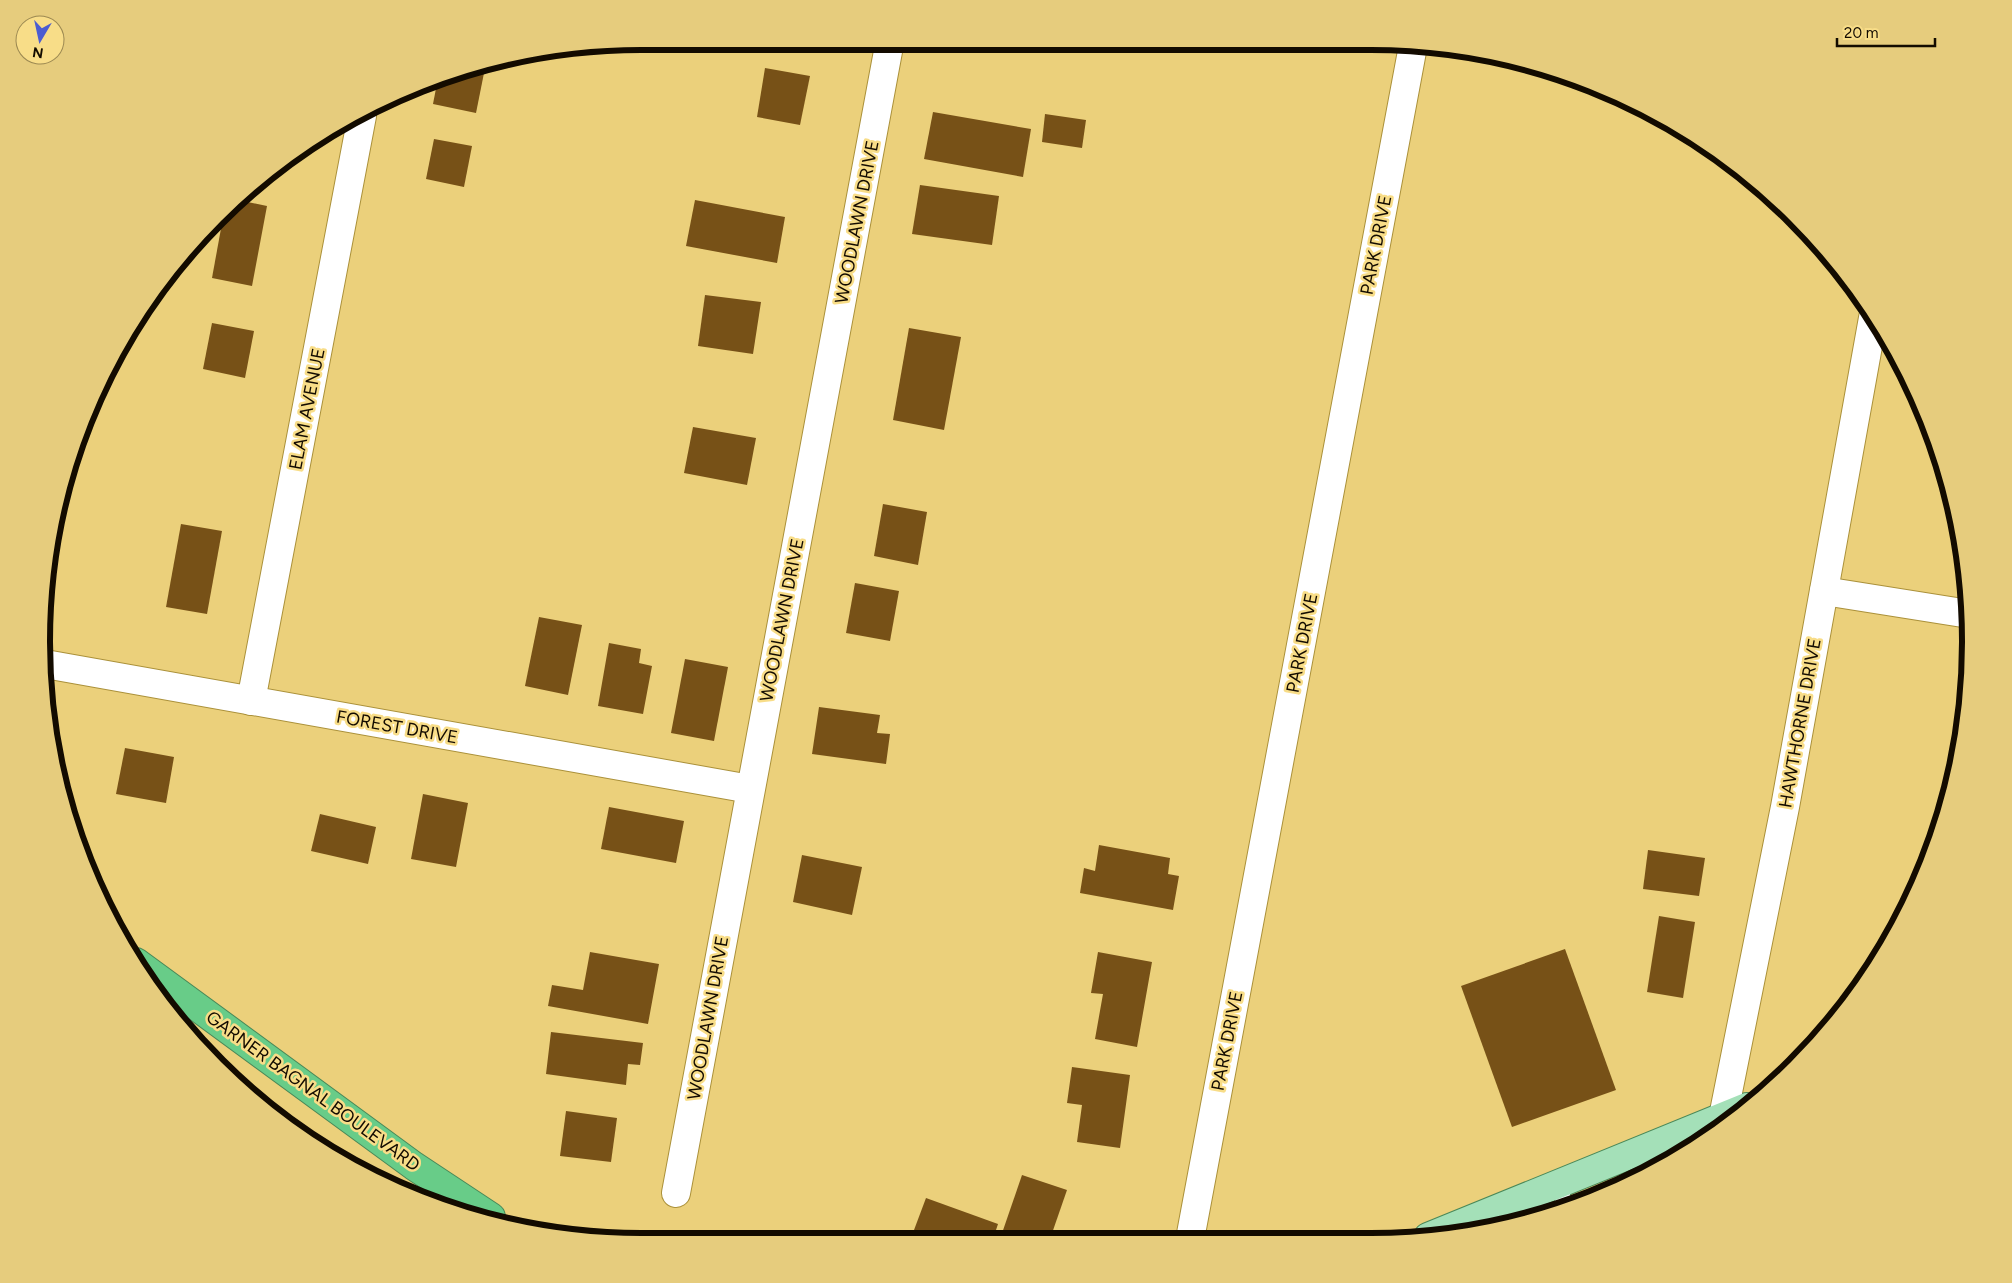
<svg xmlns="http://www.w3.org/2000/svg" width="2012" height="1283" viewBox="0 0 2012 1283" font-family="Figtree,sans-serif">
	<rect width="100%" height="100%" fill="#ebd07b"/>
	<!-- building -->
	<g fill="#775117">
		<path d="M1074,46H1105L1104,53Z"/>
		<path d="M476,67L485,68L476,113L433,104L438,78L449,73Z"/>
		<path d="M765,68L810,76L800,125L757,117Z"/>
		<path d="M933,112L1031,129L1023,177L924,159Z"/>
		<path d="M1045,114L1086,120L1082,148L1042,142Z"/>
		<path d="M434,139L472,146L464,187L426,179Z"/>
		<path d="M920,185L999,196L992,245L912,234Z"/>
		<path d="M238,200L267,206L252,286L212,278L224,212Z"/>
		<path d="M695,200L785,217L777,263L686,246Z"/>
		<path d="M705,295L761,302L753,354L698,346Z"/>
		<path d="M212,323L254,331L245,378L203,369Z"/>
		<path d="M909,328L961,337L944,430L893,420Z"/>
		<path d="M693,427L756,438L747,485L684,473Z"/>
		<path d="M883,504L927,512L918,565L874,556Z"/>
		<path d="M181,524L222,531L207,614L166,607Z"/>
		<path d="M855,583L899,591L890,641L846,633Z"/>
		<path d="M539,617L582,625L568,695L525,686Z"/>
		<path d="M609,643L641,649L639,663L652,666L643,714L598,706Z"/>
		<path d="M685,659L728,667L714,741L671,733Z"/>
		<path d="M819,707L880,715L877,733L890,734L886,764L812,754Z"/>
		<path d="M125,748L174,757L166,803L116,794Z"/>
		<path d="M423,794L468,803L456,867L411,859Z"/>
		<path d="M609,807L684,821L676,863L601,849Z"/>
		<path d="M320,814L376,827L368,864L311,851Z"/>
		<path d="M1099,845L1170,858L1168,874L1179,876L1173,910L1080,893L1084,868L1095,871Z"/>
		<path d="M1648,850L1705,858L1699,896L1643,889Z"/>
		<path d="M802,855L862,867L852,915L793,902Z"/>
		<path d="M1659,916L1695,922L1683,998L1647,992Z"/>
		<path d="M1565,949L1616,1090L1512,1127L1461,986Z"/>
		<path d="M590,952L659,964L648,1024L548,1006L552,985L583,990Z"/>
		<path d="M1098,952L1152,962L1137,1047L1095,1039L1103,994L1091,993Z"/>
		<path d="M551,1032L643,1043L640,1065L628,1064L626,1085L546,1074Z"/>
		<path d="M1072,1067L1130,1075L1120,1148L1077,1142L1082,1105L1067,1103Z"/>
		<path d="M566,1111L617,1118L611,1162L560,1156Z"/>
		<path d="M1022,1175L1067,1190L1050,1239H1000Z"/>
		<path d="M926,1198L998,1224L993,1239L911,1238Z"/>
	</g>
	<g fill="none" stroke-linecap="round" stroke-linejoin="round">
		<defs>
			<path id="lane" d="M1557,1184L1566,1206"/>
			<g id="street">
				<path d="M1824,591L1969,614"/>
				<path d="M45,664L750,789"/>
				<path d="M251,701L362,116"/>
				<path d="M1721,1127L1785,807L1873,318"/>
				<path d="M676,1193L889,46"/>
				<path d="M1190,1239L1413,46"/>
			</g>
			<path id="primary" d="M1428,1237L1747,1107"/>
			<path id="highway" d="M136,962L414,1166L491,1217"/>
		</defs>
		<!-- lane casing -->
		<use href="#lane" stroke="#ab913a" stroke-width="19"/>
		<!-- street casing -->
		<use href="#street" stroke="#ab913a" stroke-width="30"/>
		<!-- primary casing -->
		<use href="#primary" stroke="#4a8858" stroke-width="30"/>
		<!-- highway casing -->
		<use href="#highway" stroke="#4a8858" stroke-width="30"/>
		<!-- lane -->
		<use href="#lane" stroke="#fff" stroke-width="16"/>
		<!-- street -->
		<use href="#street" stroke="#fff" stroke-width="28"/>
		<!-- primary -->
		<use href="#primary" stroke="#a4e0b8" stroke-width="28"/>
		<!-- highway -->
		<use href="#highway" stroke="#68cc88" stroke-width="28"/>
	</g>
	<g text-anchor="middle" stroke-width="5" stroke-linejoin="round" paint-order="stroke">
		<!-- street labels -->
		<g font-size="18" fill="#130b00" stroke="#f8dd88">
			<text transform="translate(857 222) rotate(-79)" y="6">WOODLAWN DRIVE</text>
			<text transform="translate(1376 245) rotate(-79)" y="6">PARK DRIVE</text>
			<text transform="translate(307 409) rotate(-79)" y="6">ELAM AVENUE</text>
			<text transform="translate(782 620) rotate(-79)" y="6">WOODLAWN DRIVE</text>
			<text transform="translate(1302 643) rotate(-79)" y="6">PARK DRIVE</text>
			<text transform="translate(1800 723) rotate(-80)" y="6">HAWTHORNE DRIVE</text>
			<text transform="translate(397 727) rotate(10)" y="6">FOREST DRIVE</text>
			<text transform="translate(708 1018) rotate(-80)" y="6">WOODLAWN DRIVE</text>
			<text transform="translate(1227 1041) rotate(-79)" y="6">PARK DRIVE</text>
			<text transform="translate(313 1091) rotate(36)" y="6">GARNER BAGNAL BOULEVARD</text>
		</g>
	</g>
	<!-- crop -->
	<path d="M0 0H2012V1283H0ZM641 50H1371A591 591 0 0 1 1962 641V642A591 591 0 0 1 1371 1233H641A591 591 0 0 1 50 642V641A591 591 0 0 1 641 50Z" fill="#e6cc7d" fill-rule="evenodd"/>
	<path fill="none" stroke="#130b00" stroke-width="6" d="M641 50H1371A591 591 0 0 1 1962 641V642A591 591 0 0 1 1371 1233H641A591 591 0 0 1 50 642V641A591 591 0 0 1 641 50Z"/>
	<!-- north arrow -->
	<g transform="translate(40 40) rotate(189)"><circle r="24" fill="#f8dd88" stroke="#9c8952"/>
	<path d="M0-4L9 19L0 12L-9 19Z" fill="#4c5cd1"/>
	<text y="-8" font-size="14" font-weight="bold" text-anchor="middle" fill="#130b00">N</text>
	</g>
	<!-- scale -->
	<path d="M1837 38v8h98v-8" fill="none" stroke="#130b00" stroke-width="2.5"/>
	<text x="1844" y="38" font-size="15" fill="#130b00" stroke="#f8dd88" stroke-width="4" paint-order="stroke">20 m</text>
</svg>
